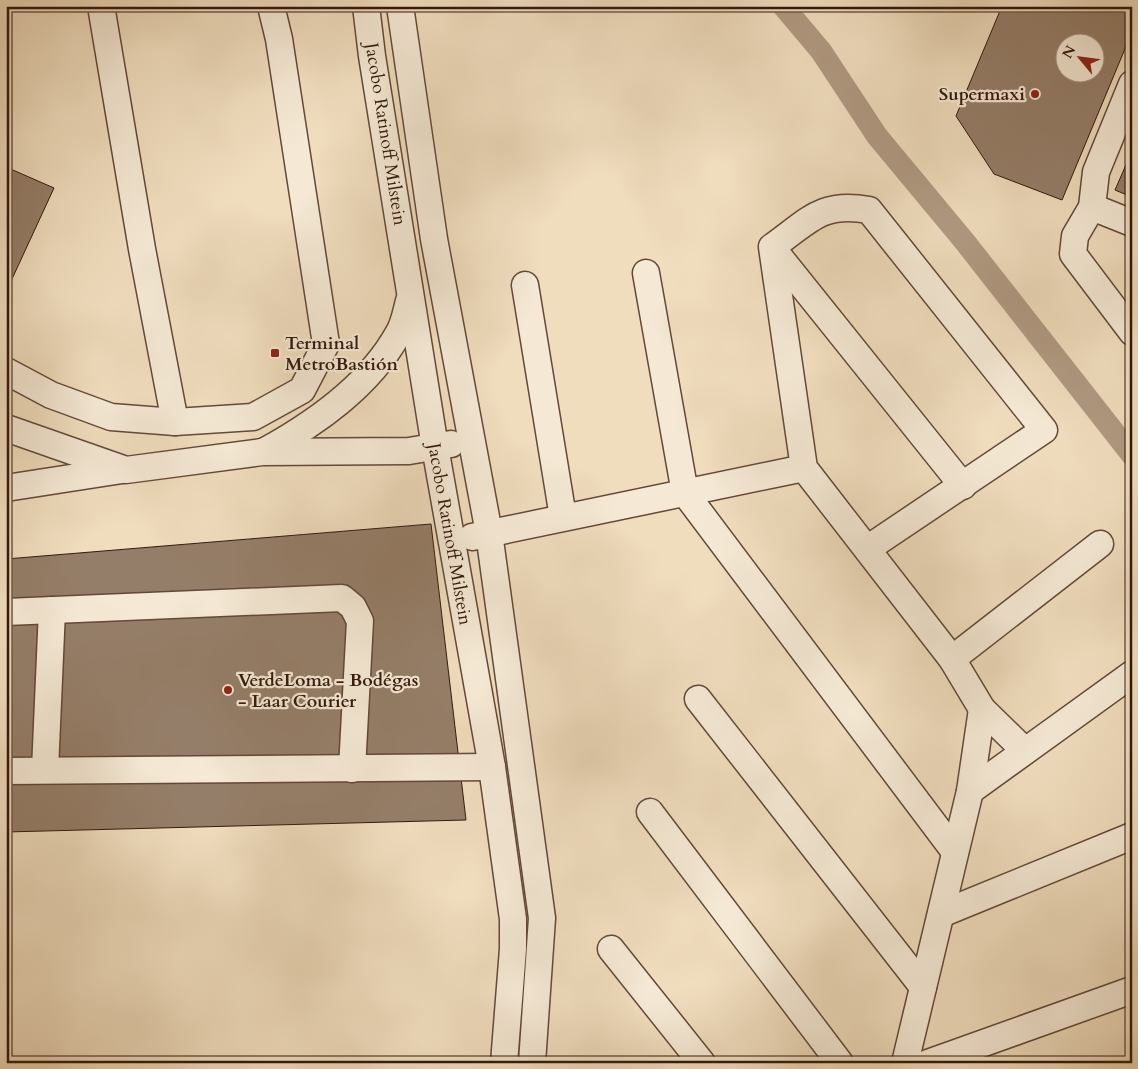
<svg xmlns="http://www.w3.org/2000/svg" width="1138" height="1069" viewBox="0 0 1138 1069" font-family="Cardo,serif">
	<rect width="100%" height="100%" fill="#f0ddbe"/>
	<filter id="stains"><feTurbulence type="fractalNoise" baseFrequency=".004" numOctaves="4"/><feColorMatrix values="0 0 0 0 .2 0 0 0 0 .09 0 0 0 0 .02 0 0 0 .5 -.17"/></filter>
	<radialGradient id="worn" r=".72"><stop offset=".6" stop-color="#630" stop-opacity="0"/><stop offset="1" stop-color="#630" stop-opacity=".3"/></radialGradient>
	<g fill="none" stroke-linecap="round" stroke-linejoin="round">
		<!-- canal -->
		<path stroke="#b09a82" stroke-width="22" d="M783,6L821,51L877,136L965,242L1132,455"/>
	</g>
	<!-- building -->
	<g fill="#957e69" stroke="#33180d" fill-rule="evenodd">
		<path d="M1002,6H1132V32L1062,200L994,174L956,116ZM1066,42H1096V72H1066Z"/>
		<path d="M1132,151V197L1115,190Z"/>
		<path d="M6,167L54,188L6,292Z"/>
		<path d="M431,524L466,820L6,832V559Z"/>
	</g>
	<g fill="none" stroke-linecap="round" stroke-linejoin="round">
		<defs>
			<g id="minor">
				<path d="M101,6L142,249L175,422"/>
				<path d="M366,6L372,56L435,447L492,767L513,919V949L504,1063"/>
				<path d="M400,6L434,239L489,533L542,918L532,1063"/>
				<path d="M1132,84L1096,172L1092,207L1075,236L1073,254L1132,332"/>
				<path d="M1092,207L1132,223"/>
				<path d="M773,249L963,486"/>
				<path d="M646,273L685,493L955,852"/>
				<path d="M525,285L563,517"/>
				<path d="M6,371L51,395L111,417L175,422L253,417L302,390L326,344L279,39L271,6"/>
				<path d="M6,428L126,470L262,452L409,451L451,444"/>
				<path d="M265,451C316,423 369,386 398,334C404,325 406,312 409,301"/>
				<path d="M6,488L122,470"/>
				<path d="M472,537L804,468"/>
				<path d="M867,549L1044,430L869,210C821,201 809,221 772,247L804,468L952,659L982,709L1025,751"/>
				<path d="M6,612L342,598L353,607L360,621L352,769"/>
				<path d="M952,659L1100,544"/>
				<path d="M698,699L923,987"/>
				<path d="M45,770L52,610"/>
				<path d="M6,771L492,767"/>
				<path d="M970,791L1132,674"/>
				<path d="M650,812L840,1063"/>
				<path d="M941,914L1132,836"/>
				<path d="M611,949L702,1063"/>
				<path d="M905,1063L970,791L982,709"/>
				<path d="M928,1063L1132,990"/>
			</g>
		</defs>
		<!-- minor casing -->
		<use href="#minor" stroke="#624939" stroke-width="29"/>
		<!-- minor -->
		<use href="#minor" stroke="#f5e9d5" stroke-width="26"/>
	</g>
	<!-- markers -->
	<g fill="#8f2418" stroke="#f5e9d5" stroke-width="2">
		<circle cx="1035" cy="94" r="5"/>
		<rect x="270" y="348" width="10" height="10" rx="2.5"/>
		<circle cx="228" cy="690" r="5"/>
	</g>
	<g text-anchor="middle" stroke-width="4.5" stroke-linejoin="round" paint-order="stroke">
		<!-- poi labels -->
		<g font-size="18" font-weight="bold" fill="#33180d" stroke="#f5e9d5" text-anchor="start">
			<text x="1025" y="100" text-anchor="end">Supermaxi</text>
			<text x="285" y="349">Terminal<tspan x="285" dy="21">MetroBastión</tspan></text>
			<text x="238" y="686">VerdeLoma - Bodégas<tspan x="238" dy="21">- Laar Courier</tspan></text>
		</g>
		<!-- street labels -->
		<g font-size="18" fill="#33180d" stroke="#f5e9d5">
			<text transform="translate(386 134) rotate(81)" y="6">Jacobo Ratinoff Milstein</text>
			<text transform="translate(450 534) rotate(80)" y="6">Jacobo Ratinoff Milstein</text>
		</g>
	</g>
	<!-- margin -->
	<rect width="1138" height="1069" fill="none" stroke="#f0ddbe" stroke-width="25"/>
	<rect x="8" y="8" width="1123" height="1054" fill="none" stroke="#33180d" stroke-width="2.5"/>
	<rect x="12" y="12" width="1113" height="1044" fill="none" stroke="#33180d"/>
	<!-- north arrow -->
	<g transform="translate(1080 58) rotate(299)"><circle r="24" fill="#f5e9d5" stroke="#a79585"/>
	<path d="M0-4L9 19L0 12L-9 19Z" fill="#8f2418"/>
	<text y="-8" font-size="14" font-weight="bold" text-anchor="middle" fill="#33180d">N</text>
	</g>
	<rect width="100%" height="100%" filter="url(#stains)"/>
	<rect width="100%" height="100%" fill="url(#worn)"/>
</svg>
